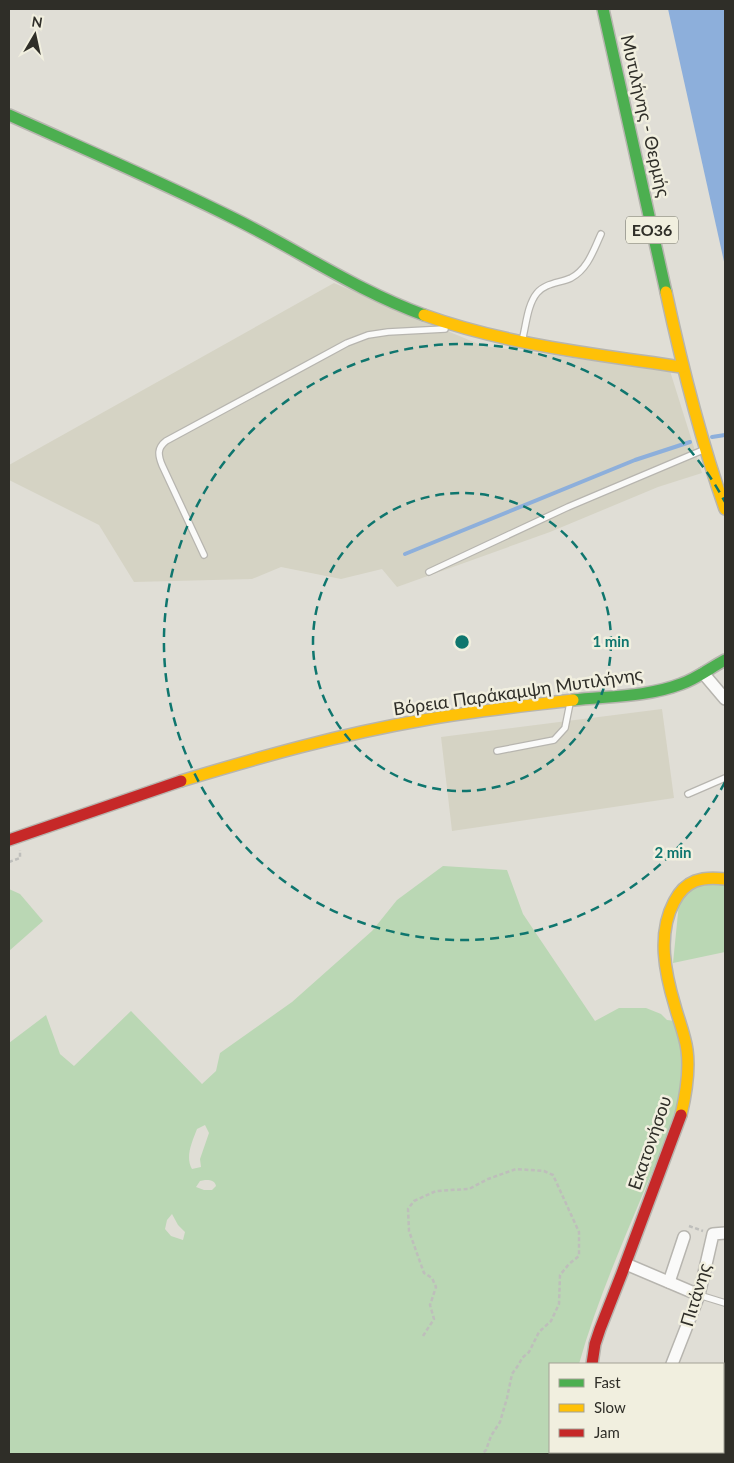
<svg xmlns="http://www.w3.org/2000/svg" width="734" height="1463" viewBox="0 0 734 1463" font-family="Lato,sans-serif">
	<rect width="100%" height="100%" fill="#e0ded6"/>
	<!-- built -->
	<g fill="#d5d3c4">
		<path d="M334,283L483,346L670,371L702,473L658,487L550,532L397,587L382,569L341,579L281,567L252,579L134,582L99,525L9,480V465Z"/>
		<path d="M662,709L674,798L452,831L441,737Z"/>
	</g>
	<!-- green -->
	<g fill="#bad7b4" fill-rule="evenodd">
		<path d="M443,866L507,870L523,914L595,1021L619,1008H646L661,1014L667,1020L675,1021C680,1042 684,1062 681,1085C675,1124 657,1160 642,1196C619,1251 595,1307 579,1364H550V1452H558L557,1454H9V1043L46,1015L60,1054L74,1066L131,1011L202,1084L216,1071L220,1053L292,1002L372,931L397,900ZM205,1125L209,1133L200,1159L201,1167L192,1169C185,1157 192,1142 197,1129ZM205,1180C209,1180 215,1180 216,1186L212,1190H204L196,1187L200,1181ZM172,1214L178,1225L185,1232L183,1240L171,1236L165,1229L167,1220Z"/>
		<path d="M693,884L725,885V952L673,963L679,903Z"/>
		<path d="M9,889L20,894L43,921L9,951Z"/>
	</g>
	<!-- water -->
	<path fill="#8dafdb" d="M668,9H725V266Z"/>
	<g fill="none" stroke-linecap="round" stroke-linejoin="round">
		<!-- stream -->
		<g stroke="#8dafdb" stroke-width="4">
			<path d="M712,437L725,435"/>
			<path d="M405,554L635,460L690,442"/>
		</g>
		<defs>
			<g id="lane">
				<path d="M522,341C526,327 527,305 537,293C545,283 560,283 571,278C588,269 594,249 601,234"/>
				<path d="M204,555L162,465C158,455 157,448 166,441L347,343L368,335L388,332L445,329"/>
				<path d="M429,572L568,507L703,450"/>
				<path d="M497,751L554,740L565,728L570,703"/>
				<path d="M688,794L725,778"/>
				<path d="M699,1295L725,1303"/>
			</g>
			<g id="street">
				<path d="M703,673L725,699"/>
				<path d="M626,1264L699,1295"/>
				<path d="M669,1282L684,1237"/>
				<path d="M672,1364L699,1295L713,1234L725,1233"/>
				<path d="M723,1394L725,1388"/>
				<path d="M694,1454L695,1452"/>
			</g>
			<g id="fast">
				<path d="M603,9L666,292"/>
				<path d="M9,115C82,148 157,180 229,216C295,248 355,290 424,315"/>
				<path d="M573,700C608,696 647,697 681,684C696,679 710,668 725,660"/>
				<path d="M571,1454L572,1452"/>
			</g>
			<g id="slow">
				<path d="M666,292C682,366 700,438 725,509"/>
				<path d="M424,315C507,345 595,354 682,367"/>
				<path d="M181,781C260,757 341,734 423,720C472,711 523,706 573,700"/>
				<path d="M681,1115C686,1094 690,1072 687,1050C685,1035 679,1021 675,1006C665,973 657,934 674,902C685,880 702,876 725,879"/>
			</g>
			<g id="jam">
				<path d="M9,840L181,781"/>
				<path d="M592,1364L595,1344L600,1329L622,1273L681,1115"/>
			</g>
		</defs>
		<!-- lane casing -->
		<use href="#lane" stroke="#b7b5af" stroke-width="8"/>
		<!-- street casing -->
		<use href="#street" stroke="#b7b5af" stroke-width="14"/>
		<!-- fast casing -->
		<use href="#fast" stroke="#b7b5af" stroke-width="14"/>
		<!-- slow casing -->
		<use href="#slow" stroke="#b7b5af" stroke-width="14"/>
		<!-- jam casing -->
		<use href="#jam" stroke="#b7b5af" stroke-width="14"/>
		<!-- path -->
		<g stroke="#bebebb" stroke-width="2.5" stroke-dasharray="4 2.5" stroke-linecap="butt">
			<path d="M9,862L20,858V850"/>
			<path d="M689,1226L703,1231"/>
			<path d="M423,1336L434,1319L430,1305L436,1287L432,1278L424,1273L409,1231L408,1209L414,1201L436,1191L469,1189L488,1179L516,1169L544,1171L553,1175L579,1232V1256L569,1264L560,1275L559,1304L551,1321L539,1332L529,1352L522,1358L519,1364L512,1374L507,1398L500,1422L491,1436L486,1450L482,1454"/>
		</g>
		<!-- lane -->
		<use href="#lane" stroke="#fafaf9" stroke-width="5.5"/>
		<!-- street -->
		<use href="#street" stroke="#fafaf9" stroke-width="11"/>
		<!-- fast -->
		<use href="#fast" stroke="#4caf50" stroke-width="11"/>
		<!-- slow -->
		<use href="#slow" stroke="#ffc107" stroke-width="11"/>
		<!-- jam -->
		<use href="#jam" stroke="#c62828" stroke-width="11"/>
	</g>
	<!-- distance rings -->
	<g fill="none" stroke="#0f766e" stroke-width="2.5" stroke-dasharray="9 6">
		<circle cx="462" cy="642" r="149"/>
		<path d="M725 782A298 298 0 1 1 725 502"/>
	</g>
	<g text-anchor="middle" stroke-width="5" stroke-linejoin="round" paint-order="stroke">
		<!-- shield labels -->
		<rect fill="#f1efdf" stroke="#69685f" stroke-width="1" x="626" y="216.5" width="52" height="27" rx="4"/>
		<g font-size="16" font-weight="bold" fill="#2f2e28">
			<text x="652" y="236">ΕΟ36</text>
		</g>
		<!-- street labels -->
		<g font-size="18" fill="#2f2e28" stroke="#f1efdf">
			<text transform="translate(645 116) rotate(77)" y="6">Μυτιλήνης - Θερμής</text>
			<text transform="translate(518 692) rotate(-8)" y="6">Βόρεια Παράκαμψη Μυτιλήνης</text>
			<text transform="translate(650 1143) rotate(-71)" y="6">Εκατονήσου</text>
			<text transform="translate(696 1295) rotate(-73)" y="6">Πιτάνης</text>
		</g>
	</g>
	<circle cx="462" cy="642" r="8" fill="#0f766e" stroke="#f1efdf" stroke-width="2.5"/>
	<g font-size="15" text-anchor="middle" font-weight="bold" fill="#0f766e" stroke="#f1efdf" stroke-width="5" stroke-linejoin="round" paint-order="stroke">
		<text x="611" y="647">1 min</text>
		<text x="673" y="858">2 min</text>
	</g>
	<!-- border -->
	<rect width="734" height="1463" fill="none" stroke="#2f2e28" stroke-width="20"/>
	<!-- legend -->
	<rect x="549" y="1363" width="175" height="90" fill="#f1efdf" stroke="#a3a296"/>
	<rect x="559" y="1379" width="25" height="8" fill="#4caf50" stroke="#a3a296"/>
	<text x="594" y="1388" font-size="15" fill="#2f2e28">Fast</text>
	<rect x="559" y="1404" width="25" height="8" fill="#ffc107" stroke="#a3a296"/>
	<text x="594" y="1413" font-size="15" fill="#2f2e28">Slow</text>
	<rect x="559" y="1429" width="25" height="8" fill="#c62828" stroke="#a3a296"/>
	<text x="594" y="1438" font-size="15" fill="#2f2e28">Jam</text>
	<!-- north arrow -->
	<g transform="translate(35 35) rotate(9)" stroke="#f1efdf" stroke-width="4" paint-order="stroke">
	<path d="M0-4L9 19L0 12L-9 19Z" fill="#2f2e28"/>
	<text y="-8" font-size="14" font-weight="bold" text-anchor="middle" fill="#2f2e28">N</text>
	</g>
</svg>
